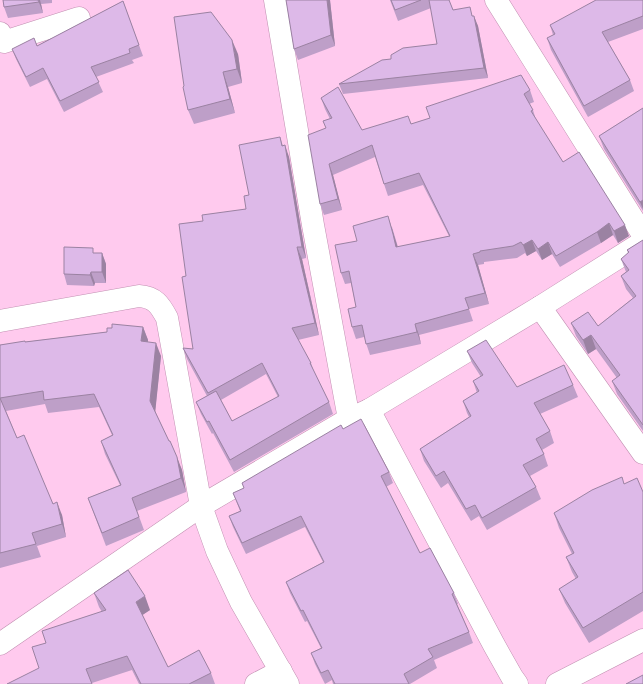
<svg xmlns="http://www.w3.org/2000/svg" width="643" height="684" viewBox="0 0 643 684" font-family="Ubuntu,sans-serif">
	<rect width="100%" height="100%" fill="#ffcaee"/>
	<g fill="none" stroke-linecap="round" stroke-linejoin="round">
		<defs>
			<g id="street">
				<path d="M275,0L313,225L349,419"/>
				<path d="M496,0L643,235"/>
				<path d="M0,33L4,42L79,18"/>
				<path d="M540,307L643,453"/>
				<path d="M0,321L139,296C155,297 160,305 167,318L201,506L217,551L241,602L288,684"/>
				<path d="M369,410L494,645L512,677L517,684"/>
				<path d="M0,644L201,506L349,419L369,410L540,307L643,242"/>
				<path d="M256,684L281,671"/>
				<path d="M557,684L643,640"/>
			</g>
		</defs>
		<!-- street casing -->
		<use href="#street" stroke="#c290b2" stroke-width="23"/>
		<!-- street -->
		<use href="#street" stroke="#fff" stroke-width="22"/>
	</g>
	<!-- wall -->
	<g fill="#be9fc8" fill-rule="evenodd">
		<path d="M3,0H52V3L41,4L43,13L8,18L4,7Z"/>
		<path d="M286,0H330L335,46L298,60L294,49Z"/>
		<path d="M390,0H449L453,10L473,16L478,26L488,78L343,94L339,84L391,59L437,44L431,8L398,21Z"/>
		<path d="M643,0V29L608,42L630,80L634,91L588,117L551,50L547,38L553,35L550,25Z"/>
		<path d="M123,1L143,56L132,60L134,63L96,77L103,92L64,112L47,79L30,87L16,59L12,49L37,46Z"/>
		<path d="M238,54L242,83L228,87L235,113L194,124L188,110L184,86Z"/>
		<path d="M530,90L534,102L529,104L533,110L536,120L563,162L629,236L618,243L613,235L601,243L560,267L552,254L542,260L536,251L527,256L525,253L517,258L484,262V264L478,265L489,304L469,309L473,321L419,335L421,344L370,355L364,337L356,339L352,327L356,307L351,283L345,284L341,273L357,241L392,227L398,247L449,236L423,185L388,196L375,157L333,175L342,210L324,215L320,204L326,128L323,121L330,119L325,109L321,98L362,130L411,124Z"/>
		<path d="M643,108V211L604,149L599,136Z"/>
		<path d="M280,137L283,146L289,157L306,258L302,259L319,335L298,340L311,363L314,372L329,402L333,414L234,472L213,433L212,434L201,414L196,402L207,396L187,359L183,348L193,349L186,276L203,221L246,209ZM266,374L278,397L232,421L221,400Z"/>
		<path d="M643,240V431L617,394L612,381L617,378L596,349L588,354L576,336L571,323L598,326L633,298L626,289L621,276L626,272L621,259L628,253L627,250Z"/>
		<path d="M95,253H102L106,264V283H95L94,286L67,285L64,274Z"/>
		<path d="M143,327L148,340V342L161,356L155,411L182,470L186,492L137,511L144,530L106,546L88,498L120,485L105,454L101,441L112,435L99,407L48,413L45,404L6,411L17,438L53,504L62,515L66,537L37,546L41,557L0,568V345L107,332L112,328Z"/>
		<path d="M467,351L517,387L573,385L578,397L540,414L550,431L554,443L542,450L544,454L548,466L530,476L536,487L541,499L487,530L479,516L471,521L448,483L441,488L424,461L420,449L469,417L467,413L463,401L477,393L473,381L481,377L472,363Z"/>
		<path d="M343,429L389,472L393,483L386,487L420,553L454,593L458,604H457L469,632L473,643L434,660L437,668L410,684H333L332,680L325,684L315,664L311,653L321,648L307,621L305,622L290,593L286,582L323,562L305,527L246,554L233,527L229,516L240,511L233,493L244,488L242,483Z"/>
		<path d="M624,484L643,492V611L589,643L565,603L559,589L576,579L572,572L566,557L572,554L559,528L554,513Z"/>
		<path d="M94,593L150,610L142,615L168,667L211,673L215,684H139L132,670L92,683L39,668L46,643L102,612L99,607Z"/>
	</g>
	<!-- shaded-wall -->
	<g fill="#9b82a2">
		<path d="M38,0H40L41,4L43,13Z"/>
		<path d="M327,0H330L335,46L331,35Z"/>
		<path d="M474,16L478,26L488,78L484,68Z"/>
		<path d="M232,40L238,54L242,83L237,69Z"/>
		<path d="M223,72L228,87L235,113L230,99Z"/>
		<path d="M285,145L289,157L306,258L302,247Z"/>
		<path d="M329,164L333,175L342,210L338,199Z"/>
		<path d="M643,200V209L640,202Z"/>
		<path d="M388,216L397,245L400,259L396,247Z"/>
		<path d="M609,223L613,235L601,243L597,232Z"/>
		<path d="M625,225L629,236L618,243L614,231Z"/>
		<path d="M532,240L536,251L527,256L523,245Z"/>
		<path d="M548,242L552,254L542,260L538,249Z"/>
		<path d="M297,247L302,259L319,335L315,323Z"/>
		<path d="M102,253L106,264V283L102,272Z"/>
		<path d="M473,254L478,265L489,304L485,293Z"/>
		<path d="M91,272L95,283L94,286L90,275Z"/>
		<path d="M415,324L419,335L421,344L417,332Z"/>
		<path d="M143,327L148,340L146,355L141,341Z"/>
		<path d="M591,335L596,349L588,354L583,340Z"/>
		<path d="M156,343L161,356L155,414L150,401Z"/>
		<path d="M177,457L182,470L186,492L181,478Z"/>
		<path d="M57,502L62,515L66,537L62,524Z"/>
		<path d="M145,596L150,610L141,616L136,602Z"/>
	</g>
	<!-- building -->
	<g fill="#ddb9e8" stroke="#9b82a2">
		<path d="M3,0H38L39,2L4,7Z"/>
		<path d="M286,0H327L331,35L294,49Z"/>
		<path d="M391,0H421L395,10Z"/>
		<path d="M429,0H449L453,10L470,7L472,16H474L484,68L339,84L382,60L391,59V55L403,48L437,44Z"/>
		<path d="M596,0H643V16L602,32L630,80L584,106L547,38L555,34L550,25Z"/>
		<path d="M123,1L139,45L129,49L130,53L91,67L99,82L60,101L43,68L26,77L12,49L34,38L37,46Z"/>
		<path d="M211,12L232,40L237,69L223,72L230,99L188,110L183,87L184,86L174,17Z"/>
		<path d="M521,75L530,90L524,94L533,110L531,111L563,162L579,152L625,225L614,231L609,223L597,232L556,256L548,242L538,249L532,240L523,245L521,242L513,246L480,251V252L473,254L485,293L465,298L469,309L415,324L417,332L366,344L362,325L352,327L348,309L356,307L349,271L341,273L335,245L357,241L353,226L388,216L393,234L396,247L450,236L419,173L384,184L372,145L329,164L338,199L320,204L308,135L326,128L323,121L332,118L321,98L338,87L362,130L408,116L411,124L430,118L426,107Z"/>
		<path d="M643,108V200L640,202L599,136Z"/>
		<path d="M280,137L282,146L285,145L302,247H297L315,323L292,328L311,363H310L329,402L230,460L209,421L207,422L196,402L216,391L232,421L279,396L262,363L208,393L183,348L193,349L182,277L186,276L179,224L203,221L202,215L246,209L244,196L249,195L239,145Z"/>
		<path d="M643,240V425L612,381L620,375L591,335L583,340L571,323L588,312L598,326L636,296L621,276L629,270L621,259L629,252L627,250Z"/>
		<path d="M64,247L93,248V253H102V272H91L90,275L64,274Z"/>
		<path d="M112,324L143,327L141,341L156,343L150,401L169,441H170L177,457L181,478L132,498L139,517L102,533L88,498L121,485L101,441L113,435L94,394L44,400L43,391L0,398L17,438L24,435L53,504L57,502L62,524L32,533L36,544L0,553V345L25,341V342L107,332V328H112Z"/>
		<path d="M486,340L517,387L564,365L573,385L534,403L550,431L536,439L544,454L523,465L536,487L482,518L475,505L466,509L444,471L436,476L420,449L471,416L463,401L479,391L473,381L483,375L467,351Z"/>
		<path d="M361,419L389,472L381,476L420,553L430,548L454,593L452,594L469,632L428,649L433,657L404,674L409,684H335L328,670L321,673L311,653L322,648L303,610L301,611L286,582L324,562L301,516L242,543L229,516L241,511L233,493L244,488L242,483L341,425L343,429Z"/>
		<path d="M622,477L624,484L637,478L643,492V592L583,628L559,589L578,577L566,557L574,553L554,513L592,490Z"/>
		<path d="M128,570L145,596L136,602L168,667L199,650L211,673L189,684H141L127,656L86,669L92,684H7L39,668L32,647L46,643L42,631L106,610L94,593Z"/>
		<path d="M643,675V684H626Z"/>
	</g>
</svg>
